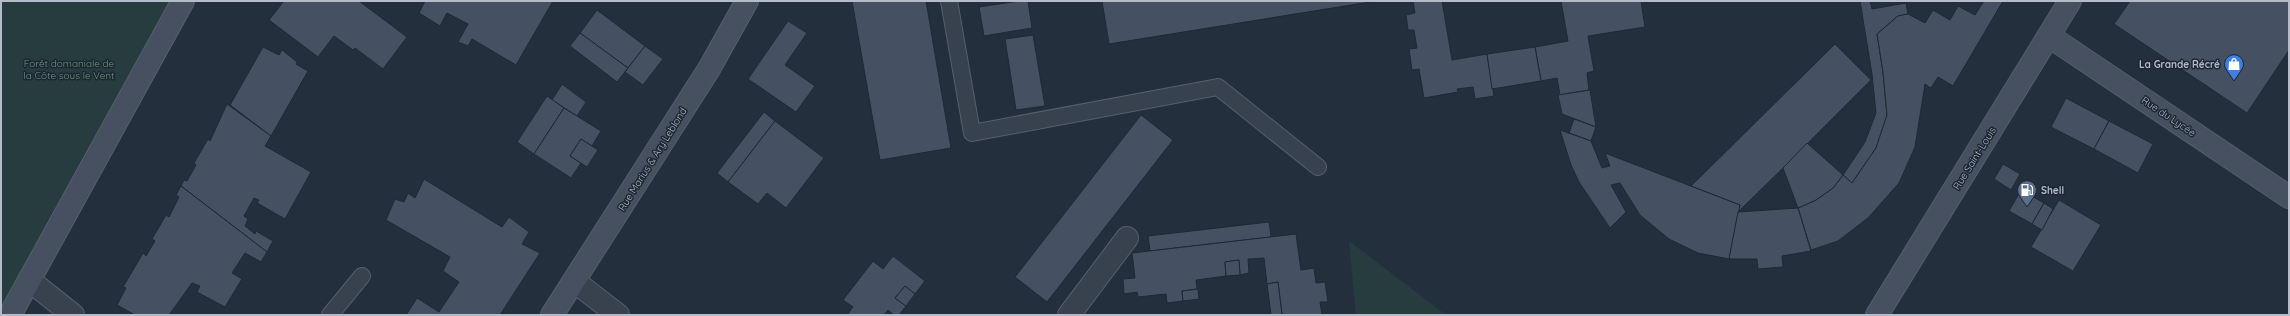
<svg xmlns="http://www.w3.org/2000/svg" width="2290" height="316" viewBox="0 0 2290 316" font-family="Quicksand,sans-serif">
	<rect width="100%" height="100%" fill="#242f3e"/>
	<!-- green -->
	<g fill="#263c3f">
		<path d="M1,1H183L1,315Z"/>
		<path d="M1349,241L1446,315H1356Z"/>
	</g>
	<!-- building -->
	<g fill="#455162" stroke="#1f2835">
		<path d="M284,1H359L407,37L383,69L355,48L353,50L334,36L318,57L269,20Z"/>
		<path d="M425,1H553L516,65L472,39L468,46L458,42L468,24L447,13L440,26L419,13Z"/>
		<path d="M852,1H926L951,148L880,160Z"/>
		<path d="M1019,1H1028L1032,28L984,36L979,7Z"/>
		<path d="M1102,1H1376L1109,44Z"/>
		<path d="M1413,1H1442L1452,60L1487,54L1494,96L1475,99L1473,87L1457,89L1458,92L1424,98L1419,69L1412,70L1409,49L1417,48L1414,30H1408L1406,15L1415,13Z"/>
		<path d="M1561,1H1641L1645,27L1588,36L1594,71L1587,73L1589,90L1560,95L1557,78L1541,81L1535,47L1568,41Z"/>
		<path d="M1860,1H1870L1872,9L1906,3L1908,14L1898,16L1877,34L1883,72L1887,115L1876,148L1852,183L1843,175L1865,142L1876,113L1872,74Z"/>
		<path d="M1984,1H2003L1953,86L1938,77L1931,88L1925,84L1915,147L1899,183L1868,218L1838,241L1811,250L1798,208L1816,200L1833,188L1843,175L1852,183L1876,148L1887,115L1883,72L1877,34L1898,16L1908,14L1925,23L1933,10L1950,20L1958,6L1975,15Z"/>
		<path d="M2130,1H2289V50L2247,113L2114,24Z"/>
		<path d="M597,10L645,46L628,68L580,33Z"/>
		<path d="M788,21L807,33L785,65L815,86L796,112L748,79Z"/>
		<path d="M580,33L628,68L617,82L570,46Z"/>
		<path d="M1033,35L1045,106L1016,110L1005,39Z"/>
		<path d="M1835,44L1871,80L1783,168L1738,212L1740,205L1691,186Z"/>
		<path d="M645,46L663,59L643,85L625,72Z"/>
		<path d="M263,47L279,55L282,50L297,62L296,64L308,71L271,136L230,105Z"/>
		<path d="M1535,47L1541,81L1492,89L1487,54Z"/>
		<path d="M562,84L586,102L577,116L552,100Z"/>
		<path d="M1590,90L1596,127L1562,114L1558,95Z"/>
		<path d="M547,96L564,108L534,154L517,142Z"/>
		<path d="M2066,98L2109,121L2094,149L2051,127Z"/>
		<path d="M227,104L271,136L265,146L311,172L285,219L257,203L259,200L254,198L244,216L248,219L245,226L255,234L256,231L273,241L267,252L181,186L184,180L187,181L196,165L194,163L208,139L210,141Z"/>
		<path d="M564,108L601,131L592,146L581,139L570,156L581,163L571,178L534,154Z"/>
		<path d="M764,112L775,121L728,182L717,173Z"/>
		<path d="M1141,115L1173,140L1047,302L1015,277Z"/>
		<path d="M1574,119L1596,127L1591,141L1569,133Z"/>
		<path d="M775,121L824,158L786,208L767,193L758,204L728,182Z"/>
		<path d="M2109,121L2153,144L2138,173L2094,149Z"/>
		<path d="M1560,130L1591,141L1602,168L1610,166L1605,153L1740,205L1729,259L1698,253L1669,239L1640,215L1620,183L1611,185L1626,212L1610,228L1579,182L1571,165Z"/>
		<path d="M581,139L598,150L587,167L570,156Z"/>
		<path d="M1807,143L1843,175L1833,188L1816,200L1798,208L1783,168Z"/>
		<path d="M2003,164L2020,174L2011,190L1994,179Z"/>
		<path d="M424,179L502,227L509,217L529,232L522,244L540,253L500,315H406L417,298L439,312L459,282L443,271L450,257L386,220L395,199L404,202L408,193L415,198Z"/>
		<path d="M181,186L267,252L261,262L245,253L232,273L242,279L225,307L197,292L200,286L192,283L169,315H135L117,305L126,288L123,287L143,253L146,256L155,241L152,239L166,215L169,217L179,197L176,195Z"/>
		<path d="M2021,190L2044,203L2032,224L2009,211Z"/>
		<path d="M2059,200L2101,225L2073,271L2031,247Z"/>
		<path d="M2044,203L2053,209L2042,230L2032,224Z"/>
		<path d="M1798,208L1811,251L1782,256L1783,267L1758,269L1757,259H1729L1738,212Z"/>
		<path d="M1269,222L1271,237L1150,251L1148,236Z"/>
		<path d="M1296,234L1301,270L1314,268L1316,283L1325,282L1328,302H1320L1322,315H1282L1278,282L1267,284L1264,258L1248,259L1249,273L1240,275L1239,260L1225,262L1226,276L1196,280L1197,289L1182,291L1183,301L1167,303L1166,294L1138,297L1137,292L1124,294L1123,279L1135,278L1132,253Z"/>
		<path d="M893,256L925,281L915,294L905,286L895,298L906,306L899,315H894L888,310L884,315H847L853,307L843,300L873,261L883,269Z"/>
		<path d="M1239,260L1240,275L1226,276L1225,262Z"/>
		<path d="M1278,282L1282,315H1271L1267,284Z"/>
		<path d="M905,286L915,294L906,306L895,298Z"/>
		<path d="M1198,289L1199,299L1183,301L1182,291Z"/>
	</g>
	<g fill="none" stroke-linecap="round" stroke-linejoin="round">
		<defs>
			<g id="lane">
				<path d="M949,1L972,133L1218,87L1318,167"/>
				<path d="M330,315L362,276"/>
			</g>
			<g id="street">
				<path d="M29,280L73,315"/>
				<path d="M574,281L618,315"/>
				<path d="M1069,315L1127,238"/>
			</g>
			<g id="secondary">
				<path d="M2049,36L2289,197"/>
				<path d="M10,315L183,1"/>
				<path d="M552,315L709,69L747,1"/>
				<path d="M1877,315L2070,1"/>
			</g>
		</defs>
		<!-- lane casing -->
		<use href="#lane" stroke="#565f6c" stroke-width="18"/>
		<!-- street casing -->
		<use href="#street" stroke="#565f6c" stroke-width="24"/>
		<!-- secondary casing -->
		<use href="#secondary" stroke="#565f6c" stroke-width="24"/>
		<!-- lane -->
		<use href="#lane" stroke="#38414e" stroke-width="16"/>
		<!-- street -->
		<use href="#street" stroke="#38414e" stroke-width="22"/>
		<!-- secondary -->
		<use href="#secondary" stroke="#465061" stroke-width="22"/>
	</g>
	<!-- icons -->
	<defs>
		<symbol id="shop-pin" viewBox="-11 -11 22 30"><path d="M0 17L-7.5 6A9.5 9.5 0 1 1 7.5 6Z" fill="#3f7fe0" stroke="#1d2633"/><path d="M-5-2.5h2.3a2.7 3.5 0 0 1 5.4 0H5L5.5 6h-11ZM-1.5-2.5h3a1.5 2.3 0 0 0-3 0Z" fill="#fff"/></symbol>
		<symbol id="fuel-pin" viewBox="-11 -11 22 30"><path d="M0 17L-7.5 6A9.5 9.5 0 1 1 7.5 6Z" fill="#5c6f8a" stroke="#1d2633"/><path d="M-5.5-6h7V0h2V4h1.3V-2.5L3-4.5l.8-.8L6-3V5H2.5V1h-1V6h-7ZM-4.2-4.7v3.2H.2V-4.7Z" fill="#fff"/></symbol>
	</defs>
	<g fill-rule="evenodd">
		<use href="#shop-pin" x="2223" y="53" width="22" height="30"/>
		<use href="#fuel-pin" x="2016" y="179" width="22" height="30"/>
	</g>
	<g text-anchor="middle" stroke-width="3" stroke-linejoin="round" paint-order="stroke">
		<!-- park labels -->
		<g font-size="10" fill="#6b9a76" stroke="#1d2633">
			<text x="69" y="67">Forêt domaniale de<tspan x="69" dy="12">la Côte sous le Vent</tspan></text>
		</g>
		<!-- poi labels -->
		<g font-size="10" font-weight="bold" fill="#b4bcc9" stroke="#1d2633" text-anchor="end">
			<text x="2220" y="68">La Grande Récré</text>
			<text x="2041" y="194" text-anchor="start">Shell</text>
		</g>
		<!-- street labels -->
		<g font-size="10" fill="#b4bcc9" stroke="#1d2633">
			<text transform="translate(2169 116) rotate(34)" y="4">Rue du Lycée</text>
			<text transform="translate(1974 158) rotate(-58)" y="4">Rue Saint-Louis</text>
			<text transform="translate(652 159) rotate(-58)" y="4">Rue Marius &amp; Ary Leblond</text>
		</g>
	</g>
	<!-- border -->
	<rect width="2290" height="316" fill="none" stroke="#b4bcc9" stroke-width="4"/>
</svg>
